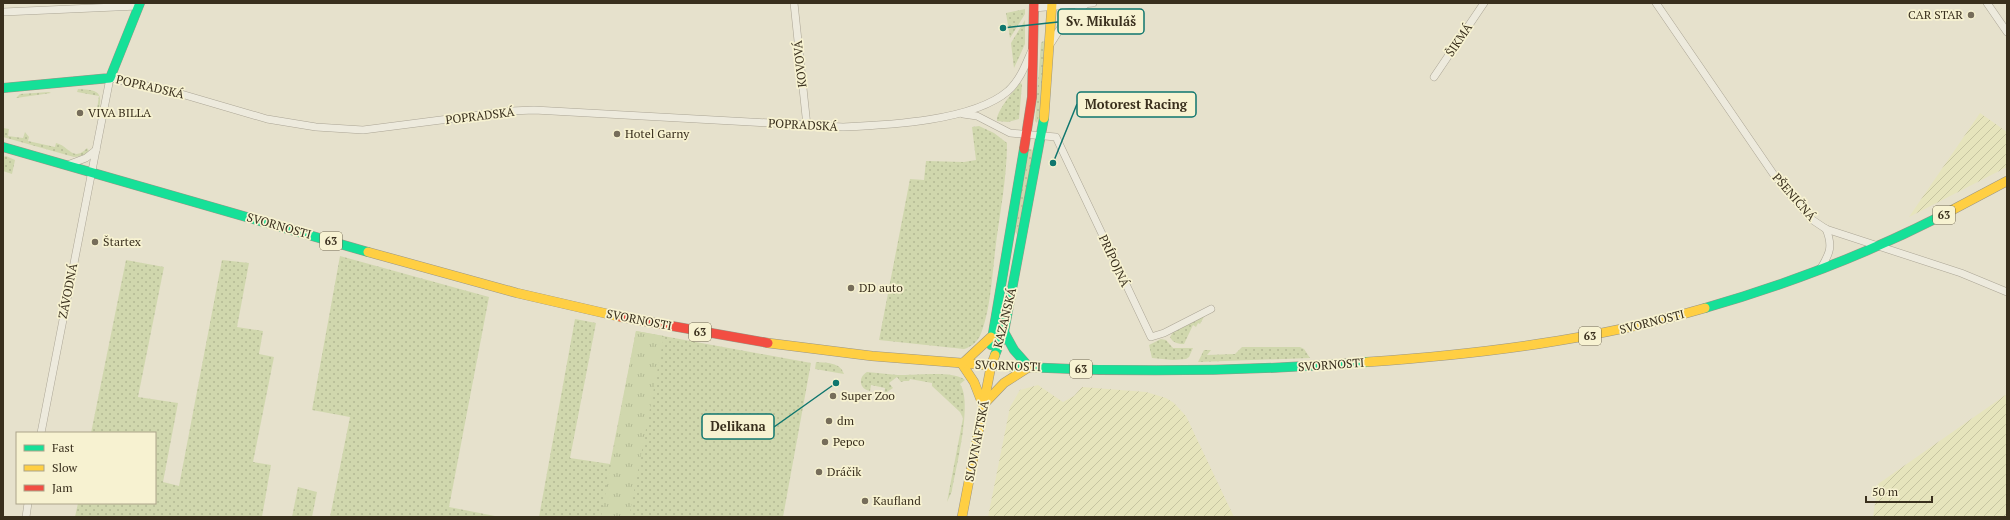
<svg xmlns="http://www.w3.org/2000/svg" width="2010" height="520" viewBox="0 0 2010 520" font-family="'PT Serif',serif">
	<defs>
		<pattern id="farmland-furrows" width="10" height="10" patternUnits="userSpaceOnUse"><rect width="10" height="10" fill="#e6e4bc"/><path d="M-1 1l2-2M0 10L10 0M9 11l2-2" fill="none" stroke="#c6c4a1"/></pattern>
		<pattern id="grass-dots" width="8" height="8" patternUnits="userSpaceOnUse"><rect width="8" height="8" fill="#d0d7ad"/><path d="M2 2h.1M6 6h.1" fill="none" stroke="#b3b994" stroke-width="1.8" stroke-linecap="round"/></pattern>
		<pattern id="park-tufts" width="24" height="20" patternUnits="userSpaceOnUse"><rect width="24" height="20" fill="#d0d7ad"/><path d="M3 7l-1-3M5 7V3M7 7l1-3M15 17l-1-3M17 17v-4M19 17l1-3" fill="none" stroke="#b3b994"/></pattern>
	</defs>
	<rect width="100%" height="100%" fill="#e6e1cc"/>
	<!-- farmland -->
	<g fill="url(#farmland-furrows)">
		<path d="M1980,113L2007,132V167L1909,217Z"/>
		<path d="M1038,385L1063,402L1074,396L1082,387L1146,392L1166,398L1174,403L1186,416L1234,517H988L1010,407L1020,390Z"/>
		<path d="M2007,394V517H1873L1878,484Z"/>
	</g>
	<!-- grass -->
	<g fill="url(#grass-dots)">
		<path d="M1025,9V14L1010,38L1006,13Z"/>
		<path d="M1025,20V44L1014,68L1011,43Z"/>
		<path d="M1043,41L1046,42L1042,106L1037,123L1035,121L1041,43Z"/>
		<path d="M1020,83L1022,84L1019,119L1008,122L997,121C996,111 1014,91 1020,83Z"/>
		<path d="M78,89C103,90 102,94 98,116H96L99,96L77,92Z"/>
		<path d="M49,92L51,93L16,98L20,94Z"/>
		<path d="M979,126L994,133L1007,143C1007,180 999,216 995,252C992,278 990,313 980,336C976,343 971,347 964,349L879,340L910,179L924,180L926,161L964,162L976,160L972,127Z"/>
		<path d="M3,128L9,129L8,136L23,138L25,132L29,137L28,141L55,147L56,143C68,145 73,163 87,148L89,151L84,156L74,157L3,137Z"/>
		<path d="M1029,149L1034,150L1017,234L1015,232Z"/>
		<path d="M6,156L15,160L12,174L3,171V157Z"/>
		<path d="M340,256L489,297L449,507L500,517H330L350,417L312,410Z"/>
		<path d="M126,260L164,267L138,397L178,403L163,482L179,486L222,260L249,263L237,327L263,331L259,354L274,357L253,462L271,465L262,517H75L78,503H155V433H91Z"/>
		<path d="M1205,315L1200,324L1198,323L1196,327L1193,325L1184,344C1178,344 1173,343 1170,337L1173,332Z"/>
		<path d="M575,319L596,323L570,458L610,464L636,331L811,363L783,517H539Z"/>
		<path d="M1161,339L1166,340L1173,348H1193L1189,357L1186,359L1173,360L1152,358L1149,345Z"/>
		<path d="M1242,347H1300L1304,349L1310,358L1198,362L1204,350H1211L1207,355L1235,354Z"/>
		<path d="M816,362C827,363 840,362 844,374L815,369Z"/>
		<path d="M867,372C877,373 887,374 898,375C913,376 953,370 965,380L960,384C973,403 956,467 952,491L947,502L963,418L960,412L932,386V383L910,379L909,381H904L901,382L897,377L889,383L893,388L884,394L885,388L871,385L870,391C859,389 858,377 867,372Z"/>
		<path d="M298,487L317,492L312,517H292Z"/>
	</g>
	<!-- park -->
	<path fill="url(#park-tufts)" d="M636,331L664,336L629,517H601Z"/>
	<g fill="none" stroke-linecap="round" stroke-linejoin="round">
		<defs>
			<g id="street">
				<path d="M794,3L807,126"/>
				<path d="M1656,3L1774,175L1811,219L1826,229L1961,273L2007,292"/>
				<path d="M1987,3L2007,32"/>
				<path d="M1034,8L1093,3"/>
				<path d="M3,12L138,6"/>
				<path d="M1051,43L1065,21L1085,5"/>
				<path d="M1434,77L1484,3"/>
				<path d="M963,114L977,116L1010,133L1056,137L1151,337L1164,333L1211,309"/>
				<path d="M70,164L86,158L96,150"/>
				<path d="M1821,268C1830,253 1833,246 1826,229"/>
				<path d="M41,433L110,78L171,91L267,119L316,127L363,130L511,111L534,110L843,127C889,125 973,121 1008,91C1020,80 1025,66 1031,52"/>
				<path d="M26,517L28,503"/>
			</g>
			<g id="fast">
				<path d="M3,88L110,78L140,3"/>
				<path d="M3,147L368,252"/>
				<path d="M1705,308C1785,285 1864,255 1939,217"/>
				<path d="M1004,332L1014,350L1029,367"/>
				<path d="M991,345L1024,149"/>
				<path d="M995,355L1004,332L1044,118"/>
				<path d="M987,365C1113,373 1241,372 1367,362"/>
			</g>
			<g id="slow">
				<path d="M1044,118L1052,3"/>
				<path d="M1939,217L2007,181"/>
				<path d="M368,252L517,293L621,317"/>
				<path d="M768,343L872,356L987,365"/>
				<path d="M1367,362C1481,354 1595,340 1705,308"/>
				<path d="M962,364L974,382L983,405L1004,383L1029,367"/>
				<path d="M962,364L991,337"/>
				<path d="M962,517L991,366L995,355"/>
			</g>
			<g id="jam">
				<path d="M1024,149L1032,97L1034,3"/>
				<path d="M621,317L768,343"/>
			</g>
		</defs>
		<!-- street casing -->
		<use href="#street" stroke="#aba595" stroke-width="8"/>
		<!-- fast casing -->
		<use href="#fast" stroke="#9a9585" stroke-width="10"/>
		<!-- slow casing -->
		<use href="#slow" stroke="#9a9585" stroke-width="10"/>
		<!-- jam casing -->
		<use href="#jam" stroke="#9a9585" stroke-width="10"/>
		<!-- street -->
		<use href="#street" stroke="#edeadd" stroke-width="7"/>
		<!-- fast -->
		<use href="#fast" stroke="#16e098" stroke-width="9"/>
		<!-- slow -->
		<use href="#slow" stroke="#ffcf43" stroke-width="9"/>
		<!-- jam -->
		<use href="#jam" stroke="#f24e42" stroke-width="9"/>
	</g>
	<!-- markers -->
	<g fill="#766d5a" stroke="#f7f2d1" stroke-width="1.5">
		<circle cx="1971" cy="15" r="4"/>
		<circle cx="80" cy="113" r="4"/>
		<circle cx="617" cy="134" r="4"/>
		<circle cx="95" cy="242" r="4"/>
		<circle cx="851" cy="288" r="4"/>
		<circle cx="833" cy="396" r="4"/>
		<circle cx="829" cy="421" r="4"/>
		<circle cx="825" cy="442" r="4"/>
		<circle cx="819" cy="472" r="4"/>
		<circle cx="865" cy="501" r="4"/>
	</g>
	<g text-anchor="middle" stroke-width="3.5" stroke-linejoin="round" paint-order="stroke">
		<!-- shield labels -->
		<g fill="#f7f2d1" stroke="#726a53" stroke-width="1">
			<rect x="1933" y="206" width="22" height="18" rx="3"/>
			<rect x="320" y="232" width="22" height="18" rx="3"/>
			<rect x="689" y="323" width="22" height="18" rx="3"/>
			<rect x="1579" y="327" width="22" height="18" rx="3"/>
			<rect x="1070" y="360" width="22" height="18" rx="3"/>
		</g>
		<g font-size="11" font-weight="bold" fill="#392f1d">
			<text x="1944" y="219">63</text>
			<text x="331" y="245">63</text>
			<text x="700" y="336">63</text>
			<text x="1590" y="340">63</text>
			<text x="1081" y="373">63</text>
		</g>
		<!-- poi labels -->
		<g font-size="12" fill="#392f1d" stroke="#f7f2d1" text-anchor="start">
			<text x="1963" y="19" text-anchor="end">CAR STAR</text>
			<text x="88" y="117">VIVA BILLA</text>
			<text x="625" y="138">Hotel Garny</text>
			<text x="103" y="246">Štartex</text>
			<text x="859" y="292">DD auto</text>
			<text x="841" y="400">Super Zoo</text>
			<text x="837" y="425">dm</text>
			<text x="833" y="446">Pepco</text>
			<text x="827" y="476">Dráčik</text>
			<text x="873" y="505">Kaufland</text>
		</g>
		<!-- street labels -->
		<g font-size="12" fill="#392f1d" stroke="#f7f2d1">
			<text transform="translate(1459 40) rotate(-56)" y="4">ŠIKMÁ</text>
			<text transform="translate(800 64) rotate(-96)" y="4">KOVOVÁ</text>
			<text transform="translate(150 87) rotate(13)" y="4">POPRADSKÁ</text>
			<text transform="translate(480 116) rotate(-7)" y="4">POPRADSKÁ</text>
			<text transform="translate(803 125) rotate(3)" y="4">POPRADSKÁ</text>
			<text transform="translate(1794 197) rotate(49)" y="4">PŠENIČNÁ</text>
			<text transform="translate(279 226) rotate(16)" y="4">SVORNOSTI</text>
			<text transform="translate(1114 261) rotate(65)" y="4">PRÍPOJNÁ</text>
			<text transform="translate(68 291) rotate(-79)" y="4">ZÁVODNÁ</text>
			<text transform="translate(1005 318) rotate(-76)" y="4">KAZANSKÁ</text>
			<text transform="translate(639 320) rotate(11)" y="4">SVORNOSTI</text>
			<text transform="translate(1652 322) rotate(-14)" y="4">SVORNOSTI</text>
			<text transform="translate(1331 365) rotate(-4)" y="4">SVORNOSTI</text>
			<text transform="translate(1008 366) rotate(2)" y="4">SVORNOSTI</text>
			<text transform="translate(977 441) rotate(-79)" y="4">SLOVNAFTSKÁ</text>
		</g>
	</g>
	<!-- callouts -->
	<path fill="none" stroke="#0f766e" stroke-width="1.5" d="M1003 28L1058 22M1053 163L1077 104M836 383L774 427"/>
	<g fill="#0f766e" stroke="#f7f2d1" stroke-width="1.5">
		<circle cx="1003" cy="28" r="4"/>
		<circle cx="1053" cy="163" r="4"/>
		<circle cx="836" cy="383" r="4"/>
	</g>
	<g fill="#f7f2d1" stroke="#0f766e" stroke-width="1.5">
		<rect x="1058" y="9" width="86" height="25" rx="4"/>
		<rect x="1077" y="92" width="119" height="25" rx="4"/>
		<rect x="702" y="414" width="72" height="25" rx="4"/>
	</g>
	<g font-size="13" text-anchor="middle" font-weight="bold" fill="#392f1d">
		<text x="1101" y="26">Sv. Mikuláš</text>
		<text x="1136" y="109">Motorest Racing</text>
		<text x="738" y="431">Delikana</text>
	</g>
	<!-- border -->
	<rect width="2010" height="520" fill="none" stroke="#392f1d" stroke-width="8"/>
	<!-- legend -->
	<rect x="16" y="432" width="140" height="72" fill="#f7f2d1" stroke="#aba489"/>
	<rect x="24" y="445" width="20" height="6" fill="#16e098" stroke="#aba489"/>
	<text x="52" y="452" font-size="12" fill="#392f1d">Fast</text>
	<rect x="24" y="465" width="20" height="6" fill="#ffcf43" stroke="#aba489"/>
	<text x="52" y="472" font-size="12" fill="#392f1d">Slow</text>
	<rect x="24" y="485" width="20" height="6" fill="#f24e42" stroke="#aba489"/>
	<text x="52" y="492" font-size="12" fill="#392f1d">Jam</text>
	<!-- scale -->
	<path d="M1866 496v6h66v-6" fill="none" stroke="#392f1d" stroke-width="2"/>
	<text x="1872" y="496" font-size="12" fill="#392f1d" stroke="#f7f2d1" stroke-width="3" paint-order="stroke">50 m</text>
</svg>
